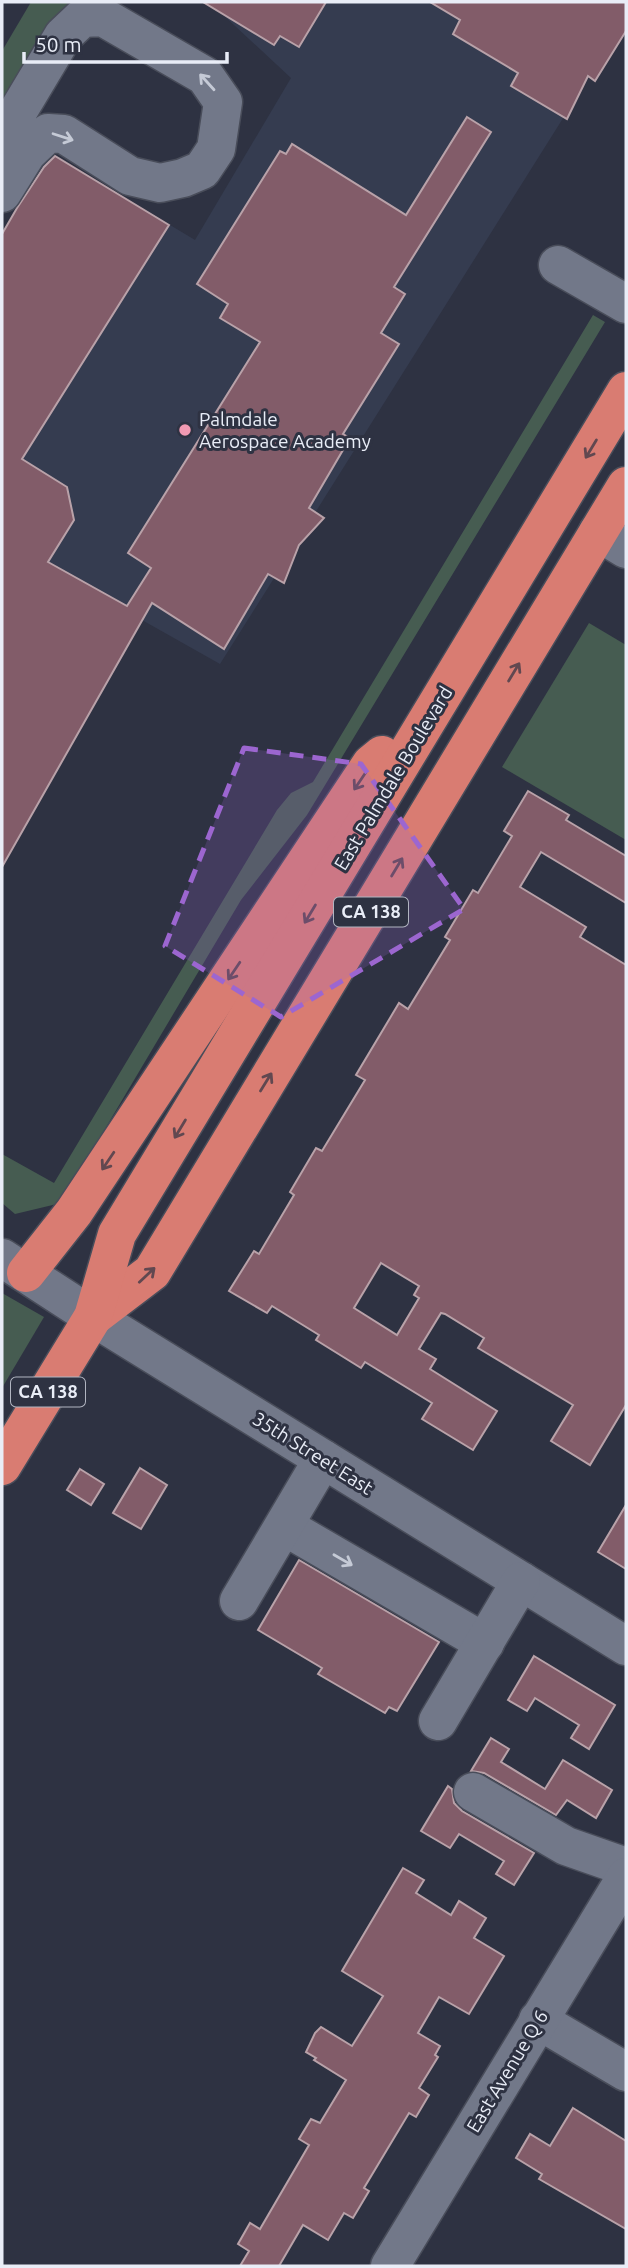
<svg xmlns="http://www.w3.org/2000/svg" width="628" height="2268" viewBox="0 0 628 2268" font-family="Ubuntu,sans-serif">
	<rect width="100%" height="100%" fill="#2e3242"/>
	<!-- built -->
	<path fill="#353c50" d="M226,2H626V18L220,664L142,620L2,867V233L50,153L195,240L291,78L220,12Z"/>
	<!-- green -->
	<g fill="#465c51">
		<path d="M31,2H69L2,112V51Z"/>
		<path d="M593,315L605,322L307,815L241,900L61,1203L15,1214L2,1203V1154L54,1183L277,810L291,793L313,782Z"/>
		<path d="M589,623L626,645V840L502,767Z"/>
		<path d="M2,1293L44,1317L2,1388Z"/>
	</g>
	<!-- building -->
	<g fill="#825c69" stroke="#b9a2a9" stroke-width="2" fill-rule="evenodd">
		<path d="M203,2H326L299,47L280,36L274,45Z"/>
		<path d="M430,2H626V31L595,81L588,76L567,119L511,86L518,73L453,34L460,20Z"/>
		<path d="M467,117L491,132L394,287L405,294L381,333L399,344L343,434L350,438L309,508L324,518L299,545L284,583L268,574L224,649L152,603L2,867V234L17,208L44,167L55,156L169,225L22,459L67,487L74,520L48,562L127,606L151,568L128,553L260,342L220,318L228,304L197,284L280,151L286,154L292,144L406,215Z"/>
		<path d="M528,791L569,815L566,820L626,856V903L541,852L520,887L586,927L580,937L626,965V1405L590,1465L551,1441L573,1405L478,1348L484,1338L445,1314L441,1313L419,1349L436,1359L430,1369L497,1411L473,1450L422,1419L432,1403L365,1362L361,1368L316,1340L319,1335L272,1306L267,1313L229,1291L254,1251L259,1254L294,1195L290,1192L316,1148L322,1151L365,1080L356,1075L399,1003L408,1009L450,940L445,937L473,890L478,893L512,836L504,831ZM381,1263L419,1286L414,1295L419,1298L397,1335L354,1308Z"/>
		<path d="M140,1468L167,1485L141,1529L113,1513Z"/>
		<path d="M80,1469L104,1484L91,1505L67,1490Z"/>
		<path d="M626,1505V1569L598,1552Z"/>
		<path d="M299,1560L439,1642L397,1711L389,1707L385,1713L318,1674L322,1668L258,1630Z"/>
		<path d="M534,1656L615,1705L589,1749L571,1738L579,1725L535,1698L527,1711L508,1700Z"/>
		<path d="M491,1738L509,1749L501,1762L545,1789L563,1760L612,1790L596,1818L567,1800L556,1815L484,1773L471,1771Z"/>
		<path d="M448,1786L452,1789L454,1803L462,1811L534,1853L514,1885L496,1874L504,1861L459,1834L450,1848L421,1831Z"/>
		<path d="M403,1868L424,1880L416,1893L451,1915L459,1901L486,1918L474,1938L504,1956L469,2014L439,1997L418,2033L440,2046L435,2055L438,2057L419,2088L429,2095L416,2117L409,2113L364,2188L369,2191L353,2218L344,2213L328,2240L303,2225L279,2266H240L249,2251L238,2244L250,2223L260,2229L309,2145L299,2139L311,2119L320,2123L346,2080L314,2060L316,2058L306,2052L315,2033L321,2027L352,2046L383,1996L342,1971Z"/>
		<path d="M573,2108L626,2141V2229L539,2179L542,2174L516,2158L530,2134L550,2146Z"/>
	</g>
	<g fill="none" stroke-linecap="round" stroke-linejoin="round">
		<defs>
			<g id="minor">
				<path d="M2,138L63,36L82,18L103,17L205,76L223,102L216,149L202,170L183,178L160,183L130,176L64,134L48,133L27,153L2,193"/>
				<path d="M558,265L626,304"/>
				<path d="M598,532L626,549"/>
				<path d="M2,1258L93,1317L626,1646"/>
				<path d="M284,1526L485,1643"/>
				<path d="M239,1601L323,1459"/>
				<path d="M438,1721L521,1581"/>
				<path d="M473,1792L566,1846L626,1867"/>
				<path d="M538,2020L626,2072"/>
				<path d="M390,2266L626,1877"/>
			</g>
			<g id="highway">
				<path d="M26,1273L74,1212L371,764L382,755"/>
				<path d="M93,1317L152,1272L626,486"/>
				<path d="M2,1466L93,1317L117,1234L626,391"/>
			</g>
		</defs>
		<!-- minor casing -->
		<use href="#minor" stroke="#494d5a" stroke-width="41"/>
		<!-- highway casing -->
		<use href="#highway" stroke="#494d5a" stroke-width="41"/>
		<!-- minor -->
		<use href="#minor" stroke="#727889" stroke-width="38"/>
		<!-- highway -->
		<use href="#highway" stroke="#d97c72" stroke-width="38"/>
	</g>
	<!-- one-way arrows -->
	<defs><path id="oneway-shaft" d="M-6 0H5M1.5-3L5.5 0L1.5 3" fill="none" stroke-width="1.6" stroke-linecap="round" stroke-linejoin="round" transform="scale(1.75)"/></defs>
	<g stroke="#c5cad6">
		<use href="#oneway-shaft" transform="translate(207 82) rotate(-132)"/>
		<use href="#oneway-shaft" transform="translate(63 137) rotate(18)"/>
		<use href="#oneway-shaft" transform="translate(343 1560) rotate(30)"/>
	</g>
	<g stroke="#614850">
		<use href="#oneway-shaft" transform="translate(591 449) rotate(121)"/>
		<use href="#oneway-shaft" transform="translate(514 672) rotate(-59)"/>
		<use href="#oneway-shaft" transform="translate(360 781) rotate(124)"/>
		<use href="#oneway-shaft" transform="translate(397 867) rotate(-59)"/>
		<use href="#oneway-shaft" transform="translate(310 914) rotate(121)"/>
		<use href="#oneway-shaft" transform="translate(234 971) rotate(124)"/>
		<use href="#oneway-shaft" transform="translate(266 1082) rotate(-58)"/>
		<use href="#oneway-shaft" transform="translate(180 1129) rotate(121)"/>
		<use href="#oneway-shaft" transform="translate(108 1161) rotate(124)"/>
		<use href="#oneway-shaft" transform="translate(147 1275) rotate(-43)"/>
	</g>
	<!-- marked area -->
	<path fill="#9c66d0" fill-opacity="0.2" stroke="#9c66d0" stroke-width="5" stroke-dasharray="14 9" stroke-linejoin="round" d="M244,748L361,764L464,909L281,1017L165,946Z"/>
	<!-- markers -->
	<circle fill="#f19ab3" stroke="#2e3242" stroke-width="2.5" cx="185" cy="430" r="7"/>
	<g text-anchor="middle" stroke-width="6" stroke-linejoin="round" paint-order="stroke">
		<!-- shield labels -->
		<g fill="#2e3242" stroke="#b1b5c1" stroke-width="2">
			<rect x="334" y="897.5" width="74" height="29" rx="5"/>
			<rect x="11" y="1377.5" width="74" height="29" rx="5"/>
		</g>
		<g font-size="18" font-weight="bold" fill="#e9edf7">
			<text x="371" y="918">CA 138</text>
			<text x="48" y="1398">CA 138</text>
		</g>
		<!-- poi labels -->
		<g font-size="19" fill="#e9edf7" stroke="#2e3242" text-anchor="start">
			<text x="199" y="426">Palmdale<tspan x="199" dy="22">Aerospace Academy</tspan></text>
		</g>
		<!-- street labels -->
		<g font-size="19" fill="#e9edf7" stroke="#2e3242">
			<text transform="translate(393 778) rotate(-59)" y="7">East Palmdale Boulevard</text>
			<text transform="translate(313 1453) rotate(32)" y="7">35th Street East</text>
			<text transform="translate(507 2071) rotate(-59)" y="7">East Avenue Q 6</text>
		</g>
	</g>
	<!-- border -->
	<rect width="628" height="2268" fill="none" stroke="#e9edf7" stroke-width="7"/>
	<!-- scale -->
	<path d="M24 52v10h203v-10" fill="none" stroke="#e9edf7" stroke-width="3.5"/>
	<text x="35" y="52" font-size="21" fill="#e9edf7" stroke="#2e3242" stroke-width="5" paint-order="stroke">50 m</text>
</svg>
